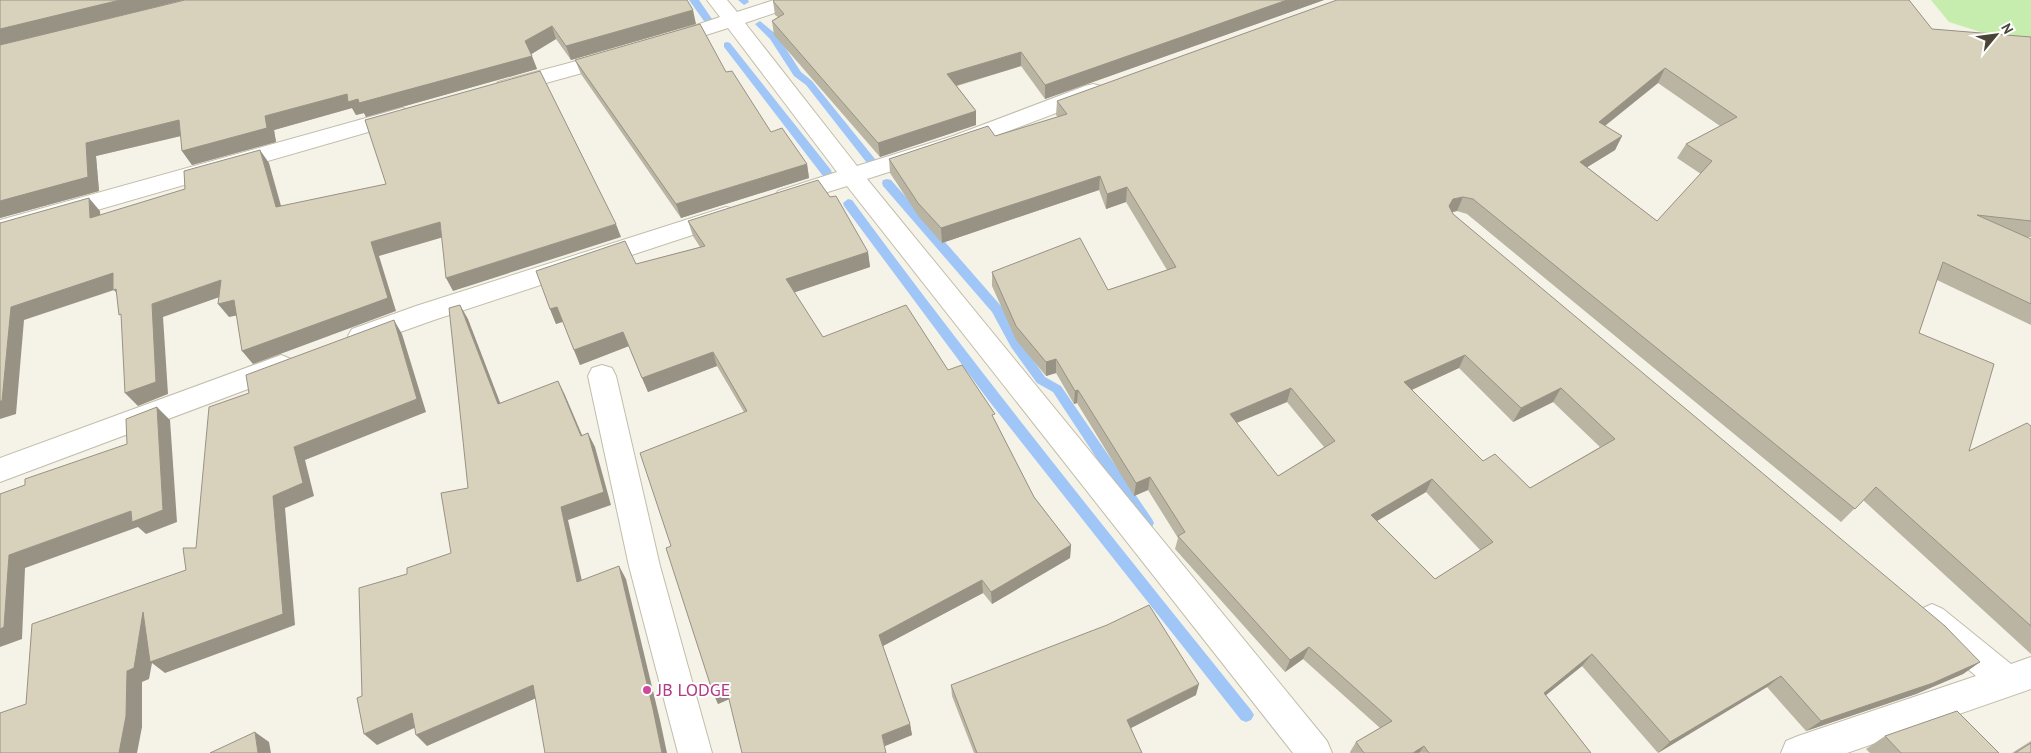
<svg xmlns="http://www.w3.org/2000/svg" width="2031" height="753" viewBox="0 0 2031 753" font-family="'PT Sans',sans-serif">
	<rect width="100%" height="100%" fill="#f5f3e8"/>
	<!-- green -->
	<path fill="#c6edad" d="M1931,0H2031V40L1990,35L1949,22Z"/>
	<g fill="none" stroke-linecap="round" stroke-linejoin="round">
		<!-- stream -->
		<g fill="#9fc6f7" fill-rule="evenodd">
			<path d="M689,0H699L712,19L710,21H704Z"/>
			<path d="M738,0H748L749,2L744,5Z"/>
			<path d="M760,21L777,35L801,72L812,81L875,159L876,161L875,163H867L806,85L794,76L770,39L755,24Z"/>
			<path d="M727,42L730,43L831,170L832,173L831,176H823L724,47V43Z"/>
			<path d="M887,179L891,180L1001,306L1020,341L1045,377L1061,386L1152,519L1154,523L1152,527L1147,529L1142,527L1053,392L1037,383L1011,347L992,312L883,186L882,183L883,180Z"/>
			<path d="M848,199L852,200C980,374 1116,542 1251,710L1254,715L1251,720L1246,722L1241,720L989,401L844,206L843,203Z"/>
		</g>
		<defs>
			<g id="minor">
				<path d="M707,0H727L737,12L774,0H804L801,4L745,23L857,166L953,136L1085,86L1093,84L1101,86L1104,91L1101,96L969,146L867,179L1327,741L1332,753H1293L847,186L786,205L778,203L774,197L778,191L837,172L728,28L675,45L668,47L661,45L658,41L661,37L720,17Z"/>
				<path d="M614,51L622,52L625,57L622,62L506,94L498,92L495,87L498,82Z"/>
				<path d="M402,108L410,110L413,115L410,120L0,238V220Z"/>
				<path d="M726,207L735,209L738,215L735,221L434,320L361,346L352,343L348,336L352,329L416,306Z"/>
				<path d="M281,355L291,359L295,366L291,373L0,482V458Z"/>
				<path d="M602,365L612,368L616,376L660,566L712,753H678L629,566L588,376L592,368Z"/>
				<path d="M1932,604L1943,609L2011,664L2031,657V689L1847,753H1781L1786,741L1798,736L1976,676L1921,629L1916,619L1921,609Z"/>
			</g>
		</defs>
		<!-- minor casing -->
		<use href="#minor" stroke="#c2bda9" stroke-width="2"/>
		<!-- minor -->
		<use href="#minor" fill="#fff" fill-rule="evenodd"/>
	</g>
	<!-- wall -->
	<g fill="#bab4a2" fill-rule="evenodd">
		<path d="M0,0L696,24L571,60L556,39L531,54L537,69L366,117L364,113L356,115L352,108L274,130L276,142L192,165L182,151L181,136L96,156L99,191L0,218Z"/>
		<path d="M774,0H1324L1045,99L1021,66L957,86L976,111V125L880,157L774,35L772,21L778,17L775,15L773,1Z"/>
		<path d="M1932,29L2031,37V237H2025L2031,239V325L1937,280L1919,333L1969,451L2031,426V654L1863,500L1841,522L1467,214L1457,211L1452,212L1453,214L1980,662L1963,674L1916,694L1806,731L1767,687L1658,753L1582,666L1546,695L1591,753H1350V752L1356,742L1380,728L1303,659L1285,672L1175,549L1178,538L1148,490L1134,496L1077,403L1074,404L1056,373L1046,376L1016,340L992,286V272L1108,290L1167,270L1126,202L1106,209L1099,190L942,243L919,217L890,173L889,159L995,136L1058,117L1056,115L1057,101ZM1658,83L1720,126L1686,144L1677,158L1701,174L1657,221L1587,167L1615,150L1622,136L1605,126ZM1459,368L1513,422L1553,402L1600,447L1530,488L1483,461L1412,390ZM1287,402L1324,447L1278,476L1237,423ZM1426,492L1480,550L1435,579L1377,521Z"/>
		<path d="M575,60L726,72L771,132L807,164L809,178L681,218L581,74Z"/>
		<path d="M688,221L868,252L870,267L794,292L823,337L948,370L995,421L1034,497L1071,545L1070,558L992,604L983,593L883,646L910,724L912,735L885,746L729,699L718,704L671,546L744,412L717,366L648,392L629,346L580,365L563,322L556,324L550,309L636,264L700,247L693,236Z"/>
		<path d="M951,685L1196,695L1131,728L1142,753H974L952,696Z"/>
		<path d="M1885,736L1999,753H1870L1866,749Z"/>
		<path d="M2031,741V753H2012Z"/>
	</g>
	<!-- shaded-wall -->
	<g fill="#979284">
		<path d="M120,0H184L0,45V29Z"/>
		<path d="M1287,0H1324L1045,99V85Z"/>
		<path d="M693,10L696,24L571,60L566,46Z"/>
		<path d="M552,26L556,39L530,55L525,41Z"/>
		<path d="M1021,52V66L948,88L947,74Z"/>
		<path d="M532,56L537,69L366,117L364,113L356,115L352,108L274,130L276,142L192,165L182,151L265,116L347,94Z"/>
		<path d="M1665,68L1658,83L1592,136L1599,122Z"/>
		<path d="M976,111V125L880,157L878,143Z"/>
		<path d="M179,120L189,134L96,156L99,191L0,218V201L86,143Z"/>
		<path d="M1622,136L1615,150L1573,176L1580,162Z"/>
		<path d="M260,150L269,163L285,220L276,207Z"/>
		<path d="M807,164L809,178L681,218L676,204Z"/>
		<path d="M1100,176L1099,190L942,243L941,228Z"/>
		<path d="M1127,187L1126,202L1106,209L1107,194Z"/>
		<path d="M1463,197L1457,211L1448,213L1449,206L1453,199Z"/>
		<path d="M89,198L100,211L101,231L90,218Z"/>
		<path d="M440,222L447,236L379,256L396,311L253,364L242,351L371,242Z"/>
		<path d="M616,224L621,237L453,291L446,278Z"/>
		<path d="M868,252L870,267L790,294L786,279Z"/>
		<path d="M113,273L125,303L114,290L24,320L16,414L0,419V401L11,307Z"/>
		<path d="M221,280L231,293L163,317L168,394L138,406L125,393L152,304Z"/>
		<path d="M234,300L244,314L229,317L218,304Z"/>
		<path d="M460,305L468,319L506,418L498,404Z"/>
		<path d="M557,307L564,321L556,324L550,309Z"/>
		<path d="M394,320L402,334L426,412L305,460L314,496L285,508L295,625L165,673L152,663L149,679L142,682V727L137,753H119L127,671L143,612L273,496L294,447Z"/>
		<path d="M623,332L629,346L580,365L574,350Z"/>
		<path d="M713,352L717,366L648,392L642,378Z"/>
		<path d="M1465,355L1459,368L1398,396L1404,382Z"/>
		<path d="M1056,359V373L1046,376V362Z"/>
		<path d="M558,381L565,395L588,449L581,436Z"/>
		<path d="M1291,388L1287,402L1226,427L1230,414Z"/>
		<path d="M1561,388L1553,402L1513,422L1521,408Z"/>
		<path d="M1078,390L1077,403L1074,404L1075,391Z"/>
		<path d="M157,407L170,420L177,522L146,534L138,527L25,568L22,639L0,647V629L9,555L131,511Z"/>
		<path d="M588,433L595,447L611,505L568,520L585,594L577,582L561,507Z"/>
		<path d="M1150,477L1148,490L1134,496L1136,483Z"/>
		<path d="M1432,479L1426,492L1365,528L1371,515Z"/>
		<path d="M1071,545L1070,558L992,604L991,592Z"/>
		<path d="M619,566L626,579L660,720L667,753H662Z"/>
		<path d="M982,580L983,593L881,647L879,635Z"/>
		<path d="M1309,647L1303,659L1285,672L1290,660Z"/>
		<path d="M1592,654L1582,666L1535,704L1544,693Z"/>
		<path d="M1980,662L1963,674L1916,694L1806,731L1821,721Z"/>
		<path d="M1781,676L1767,687L1658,753L1670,742Z"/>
		<path d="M1199,684L1196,695L1125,731L1127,720Z"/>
		<path d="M533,685L541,696L427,746L416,735Z"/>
		<path d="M726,687L732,698L718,704L713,693Z"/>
		<path d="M412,713L423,724L377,745L364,734Z"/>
		<path d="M910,724L912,735L885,746L882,735Z"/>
		<path d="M255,732L269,742L271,753H258Z"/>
		<path d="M1424,746L1419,753H1413Z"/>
	</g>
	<!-- building -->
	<g fill="#d8d1bc" stroke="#979284" fill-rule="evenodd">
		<path d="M0,0H120L0,29Z"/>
		<path d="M185,0H687L693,10L566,46L552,26L525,41L532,56L359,103L358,99L348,102L347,94L265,116L267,128L182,151L179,120L86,143L88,177L0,201V45Z"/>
		<path d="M774,0H1287L1045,85L1021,52L947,74L976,111L878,143L772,21L784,14L773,1Z"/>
		<path d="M1337,0H1909L1932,29L2031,37V221L1977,215L2031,239V304L1943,262L1919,333L1994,364L1969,451L2027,423L2031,426V626L1876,487L1855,509L1473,199L1463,197L1453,199L1449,206L1453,214L1945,626L1980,662L1933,683L1821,721L1781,676L1670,742L1592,654L1544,693L1591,753H1429L1424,746L1413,753H1364L1356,742L1392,721L1309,647L1290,660L1178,536L1185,532L1150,477L1136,483L1078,390L1075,391L1056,359L1046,362L1016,326L992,272L1080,238L1108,290L1176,267L1127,187L1107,194L1100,176L941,228L918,203L889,159L988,126L995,136L1067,114L1057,101ZM1665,68L1737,117L1686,144L1712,161L1657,221L1580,162L1622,136L1599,122ZM1465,355L1521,408L1561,388L1615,439L1530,488L1495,454L1483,461L1404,382ZM1291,388L1335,441L1278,476L1230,414ZM1432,479L1493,542L1435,579L1371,515Z"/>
		<path d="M700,24L726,72L732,71L771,132L782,128L807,164L676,204L575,60Z"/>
		<path d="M540,71L616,224L446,278L440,222L371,242L388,298L242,351L234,300L218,304L221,280L152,304L156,382L125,393L121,314L119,315L116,289L113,290V273L11,307L2,401H0V223L89,198L90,218L185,189L184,171L260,150L276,207L386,184L365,120Z"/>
		<path d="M818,180L830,197L836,196L868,252L786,279L823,337L906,305L948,370L962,365L995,414L992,415L1034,497L1071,545L991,592L982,580L879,635L910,724L882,735L886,753H742L726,687L713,693L666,548L671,546L640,453L747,411L713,352L642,378L623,332L574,350L557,307L550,309L536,271L625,241L636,264L705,246L688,221Z"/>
		<path d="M460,305L498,404L558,381L581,436L588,433L604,492L561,507L577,582L619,566L653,709L662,753H545L533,685L416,735L412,713L364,734L357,698L362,696L359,588L407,574V568L451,553L441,493L468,488L449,308Z"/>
		<path d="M394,320L417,399L294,447L303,483L273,496L283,614L150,662L143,612L134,668L127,671L126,716L119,753H0V713L26,704L32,624L186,570L183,548H196L209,407L249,393L246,375Z"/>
		<path d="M157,407L163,510L132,522L131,511L9,555L4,627L0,629V494L25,485V479L127,444L126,419Z"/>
		<path d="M1149,605L1199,684L1127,720L1142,753H977L951,685L1107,625Z"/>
		<path d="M1957,711L1999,753H1901L1885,736Z"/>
		<path d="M255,732L258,753H210Z"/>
		<path d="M2031,743V753H2015Z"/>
	</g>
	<!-- markers -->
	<circle fill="#d1479c" stroke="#fff" stroke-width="2" cx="647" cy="690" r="5"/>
	<g text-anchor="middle" stroke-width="4" stroke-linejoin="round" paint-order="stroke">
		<!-- near-hotel labels -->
		<g font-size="18" fill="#b23c85" stroke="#fff" text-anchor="start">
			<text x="657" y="696">JB LODGE</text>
		</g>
	</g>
	<!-- north arrow -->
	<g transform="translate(1996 35) rotate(61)" stroke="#ffffff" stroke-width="4" paint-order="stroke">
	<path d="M0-4L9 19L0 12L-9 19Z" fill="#494536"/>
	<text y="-8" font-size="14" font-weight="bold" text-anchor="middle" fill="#494536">N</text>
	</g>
</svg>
